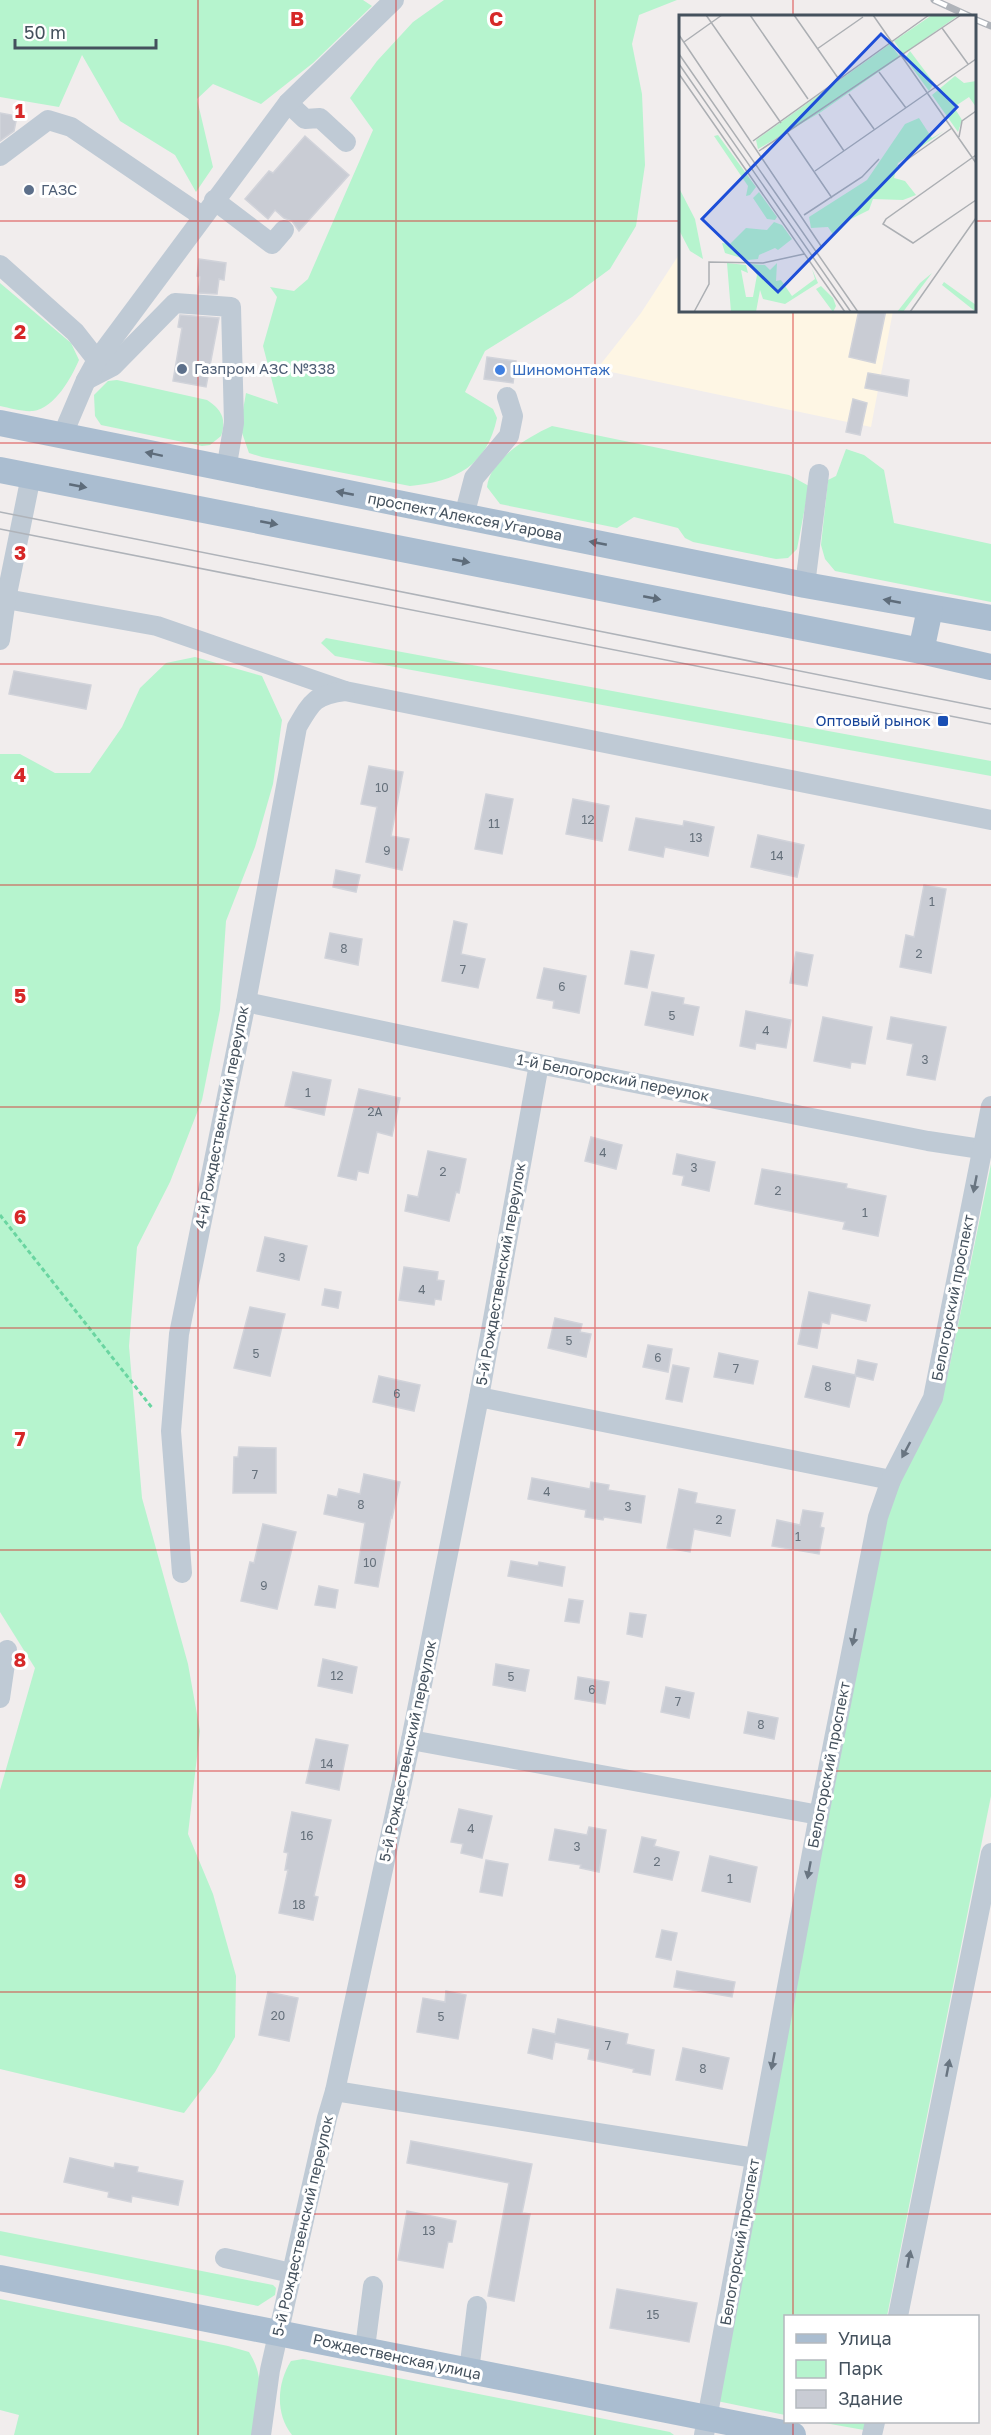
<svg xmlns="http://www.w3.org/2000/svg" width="991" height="2435" viewBox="0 0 991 2435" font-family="'Golos Text',sans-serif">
	<rect width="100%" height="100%" fill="#f1eded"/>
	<!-- commercial -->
	<path fill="#fef6e4" d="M680,253V310L893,311L871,427L597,369L641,313Z"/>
	<!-- green -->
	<g fill="#b6f4ce">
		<path d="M0,0H363L372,6L313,63L261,104L213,84L197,99L213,167L196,192L175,155L120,121L82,55L59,107L0,97Z"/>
		<path d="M444,0H677L639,15L632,44L642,94L645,165L636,226L610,269L572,297L485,351L465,392L493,409L497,418C487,465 456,482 410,486L262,457L249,453L240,427L246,393L278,404L263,346L277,297L270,287L294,291L308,279L373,130L350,98L377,61L413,22Z"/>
		<path d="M0,283L71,343L79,360C71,378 55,408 33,411C23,412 10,408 0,406Z"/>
		<path d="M117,380L207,400C221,409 227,419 221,436L210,445L202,446L101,425L95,416L94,395L108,381Z"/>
		<path d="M552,426L789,475L809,486L797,549L788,558L776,559L693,542L685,538L678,528L634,517L617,528L500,504L487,487C490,459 528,437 552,426Z"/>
		<path d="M846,449L864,455L884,470L894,523L991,544V602L835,571L825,559L821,545L828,480L836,476Z"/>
		<path d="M326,638L991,761V776L335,656L321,643Z"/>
		<path d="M195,657L262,676L282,720L273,784L255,847L226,921L220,1010L202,1100L170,1182L137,1247L129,1346L142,1498L188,1664L200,1731L188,1834L213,1894L236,1976L235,2037L215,2072L184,2113L0,2069V1790L35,1668L0,1612V754H20L55,773H90L122,727L140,688L166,663Z"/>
		<path d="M991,1164V1796L887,2316H786L785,2415L717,2401L886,1508L948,1374Z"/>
		<path d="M0,2231L273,2285L276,2288L275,2295L258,2306L0,2255Z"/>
		<path d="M0,2299L228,2346L249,2352C267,2381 258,2403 253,2435H14L19,2415L0,2410Z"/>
		<path d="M303,2359L670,2432L674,2435H292C275,2414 277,2383 291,2361Z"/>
		<path d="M819,2422H866L864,2430Z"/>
	</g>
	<!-- building -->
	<g fill="#c9ccd4" stroke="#d1d3da" stroke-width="1.5">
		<path d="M0,113L17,116L14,131L0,141Z"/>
		<path d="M305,136L349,175L299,231L292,221L284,218L275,210L268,219L245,199L269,171L273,173Z"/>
		<path d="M199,259L226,263L224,280L219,279L217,294L198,293L200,277L197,276Z"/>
		<path d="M859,310H886L875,363L849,357Z"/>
		<path d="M180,315L219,318L206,387L173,381L182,328L178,327Z"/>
		<path d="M487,357L516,361L513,383L484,379Z"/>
		<path d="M868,373L909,380L907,396L865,388Z"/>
		<path d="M853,399L867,403L860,435L846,432Z"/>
		<path d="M14,671L91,685L86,709L9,694Z"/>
		<path d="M369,766L403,772L391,836L409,839L402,870L366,862L377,807L361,804Z"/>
		<path d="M486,794L513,799L502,854L475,849Z"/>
		<path d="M573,799L609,806L602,841L566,834Z"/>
		<path d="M636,818L683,826L684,821L714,827L708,856L665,847L663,857L629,850Z"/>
		<path d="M758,835L804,845L797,877L751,867Z"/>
		<path d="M336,870L360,875L356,892L333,887Z"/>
		<path d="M924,885L946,889L931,973L900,967L906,935L914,937Z"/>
		<path d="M454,921L467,924L461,954L485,959L478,988L442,981Z"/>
		<path d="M330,933L362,939L358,965L325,958Z"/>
		<path d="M631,951L654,955L647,988L625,984Z"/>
		<path d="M796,952L813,955L807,986L790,983Z"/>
		<path d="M544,968L586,976L579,1013L553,1008L554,1001L537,998Z"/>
		<path d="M652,992L684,998L683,1004L699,1007L693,1035L645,1025Z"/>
		<path d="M746,1011L791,1020L786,1048L756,1043L755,1049L740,1046Z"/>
		<path d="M823,1017L872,1027L865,1064L851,1062L850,1068L814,1061Z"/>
		<path d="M891,1017L946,1027L935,1080L907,1075L913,1044L887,1039Z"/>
		<path d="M293,1072L331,1080L324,1115L285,1106Z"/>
		<path d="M359,1089L400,1098L392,1136L377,1132L368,1173L358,1171L356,1180L338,1176Z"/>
		<path d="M591,1137L622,1145L616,1169L585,1161Z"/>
		<path d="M428,1151L466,1159L459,1193L456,1192L449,1221L405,1211L408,1195L418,1197Z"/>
		<path d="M677,1154L715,1162L709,1191L682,1185L684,1176L673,1174Z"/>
		<path d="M762,1169L847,1184L846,1188L886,1196L878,1236L843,1229L845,1222L755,1204Z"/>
		<path d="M265,1237L307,1246L299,1280L257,1271Z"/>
		<path d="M404,1267L438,1272L437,1280L444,1281L441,1300L435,1299L434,1305L399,1300Z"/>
		<path d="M325,1289L341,1292L338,1308L322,1305Z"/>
		<path d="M809,1292L870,1305L866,1321L831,1313L829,1324L822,1322L817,1348L798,1344Z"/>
		<path d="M250,1307L285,1314L270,1376L234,1368Z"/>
		<path d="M555,1318L582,1324L580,1332L591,1334L586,1357L548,1348Z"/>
		<path d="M648,1345L672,1349L668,1372L643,1367Z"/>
		<path d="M719,1353L758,1361L753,1384L714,1377Z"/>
		<path d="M858,1360L877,1364L873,1380L856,1376L849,1407L805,1397L813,1366L855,1375Z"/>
		<path d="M673,1365L689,1368L682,1402L666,1399Z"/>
		<path d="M379,1376L420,1385L414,1411L373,1402Z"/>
		<path d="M239,1447L276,1448V1493H233L234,1457H238Z"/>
		<path d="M364,1474L400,1482L392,1518L391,1517L378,1587L355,1583L365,1523L324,1514L328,1495L337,1497L339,1489L360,1494Z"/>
		<path d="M532,1478L590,1489L591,1482L609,1485L608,1490L645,1496L641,1523L604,1517L603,1520L585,1517L586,1510L528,1499Z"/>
		<path d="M679,1489L697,1493L695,1503L735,1510L730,1536L694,1529L690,1552L667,1548Z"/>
		<path d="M803,1510L823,1513L820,1527L824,1528L819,1554L772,1546L777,1520L800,1525Z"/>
		<path d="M263,1524L296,1532L277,1609L241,1601L250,1562L254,1563Z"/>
		<path d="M511,1561L538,1566L539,1562L565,1567L562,1586L508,1576Z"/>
		<path d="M319,1586L338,1590L335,1608L315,1605Z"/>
		<path d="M569,1599L583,1601L579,1623L565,1621Z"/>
		<path d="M630,1613L646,1615L642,1637L627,1634Z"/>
		<path d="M323,1659L357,1667L352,1693L318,1686Z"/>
		<path d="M496,1664L529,1670L525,1691L493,1685Z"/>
		<path d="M578,1677L609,1682L605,1704L575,1699Z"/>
		<path d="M666,1687L694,1693L689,1718L661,1712Z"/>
		<path d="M748,1712L778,1718L774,1739L744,1733Z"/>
		<path d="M316,1739L348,1745L339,1790L306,1783Z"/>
		<path d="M459,1809L492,1816L482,1858L461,1853L463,1844L451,1842Z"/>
		<path d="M292,1812L331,1820L314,1896L318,1897L313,1920L279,1913L288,1870H285L288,1853L284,1852Z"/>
		<path d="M589,1827L606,1830L599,1872L580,1868L581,1865L549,1860L555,1829L587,1835Z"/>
		<path d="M642,1837L656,1840L654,1846L679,1852L672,1880L634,1872Z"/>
		<path d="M710,1856L757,1867L750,1902L702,1891Z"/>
		<path d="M486,1860L508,1864L502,1896L480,1892Z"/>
		<path d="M662,1930L677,1933L671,1960L656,1957Z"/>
		<path d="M677,1971L735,1982L732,1997L674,1987Z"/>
		<path d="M446,1991L466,1995L458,2039L417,2032L423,1998L445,2002Z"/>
		<path d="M268,1992L298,1998L289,2041L259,2035Z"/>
		<path d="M558,2019L628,2034L626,2044L654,2050L650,2075L633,2072L634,2069L588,2059L590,2049L555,2042L552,2059L528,2053L533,2029L555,2034Z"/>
		<path d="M683,2048L729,2058L722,2089L676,2080Z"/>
		<path d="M411,2141L532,2164L522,2213L530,2214L514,2301L488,2296L509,2183L407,2163Z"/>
		<path d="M70,2158L114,2168L115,2163L138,2167L137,2172L183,2181L178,2205L132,2196L131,2202L108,2197L109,2192L64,2182Z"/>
		<path d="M407,2211L456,2221L452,2242H448L443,2268L398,2260Z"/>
		<path d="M617,2289L697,2303L689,2342L610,2328Z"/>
	</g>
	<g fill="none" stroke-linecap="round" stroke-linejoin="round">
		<!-- path -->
		<path stroke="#6ad5a1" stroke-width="3" stroke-dasharray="4.5 3" stroke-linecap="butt" d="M0,1215L153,1409"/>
		<!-- minor -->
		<g stroke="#bfcad5" stroke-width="20">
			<path d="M288,103L305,119L320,118L346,142"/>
			<path d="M0,156L48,120L71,127L202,216"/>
			<path d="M214,200L272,244L284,230"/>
			<path d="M0,265L75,332L97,360"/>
			<path d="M86,380L113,366L175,303L231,307L234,423L226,470"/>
			<path d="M63,434L86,380L97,360L288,103L394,0"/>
			<path d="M464,516L474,478L509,436L513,416L507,397"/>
			<path d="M805,585L819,474"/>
			<path d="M6,599L157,626L345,691L991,820"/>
			<path d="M0,640L6,599L31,476"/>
			<path d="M246,1002L539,1064L928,1141L981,1149"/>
			<path d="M479,1397L891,1480"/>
			<path d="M182,1573L171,1431L179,1334L246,1002L297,727C312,701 315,695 345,691"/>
			<path d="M0,1698L7,1650"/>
			<path d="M411,1740L819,1815"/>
			<path d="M335,2091L755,2158"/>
			<path d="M225,2258L291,2273"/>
			<path d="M898,2316L991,1853"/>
			<path d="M365,2348L373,2286"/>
			<path d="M469,2371L477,2306"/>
			<path d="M261,2435L270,2370L327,2118L335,2091L411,1740L479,1397L539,1064"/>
			<path d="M704,2435L819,1815L878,1517L891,1480L933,1398L991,1106"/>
			<path d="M872,2435L875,2422"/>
		</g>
		<!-- major -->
		<g stroke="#aabdd0" stroke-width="26">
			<path d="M0,423L805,585L991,618"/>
			<path d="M0,470L921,651L991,667"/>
			<path d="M921,651L930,609"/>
			<path d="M0,2278L793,2435"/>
		</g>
		<!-- tram -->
		<g stroke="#afb3b9" stroke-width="1.5">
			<path d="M0,512L991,709"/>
			<path d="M0,529L991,724"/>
		</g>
		<defs>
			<g id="rail">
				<path d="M934,0L969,16"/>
				<path d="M974,19L991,26"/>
			</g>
		</defs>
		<!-- rail casing -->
		<use href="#rail" stroke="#afb3b9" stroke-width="7"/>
		<!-- rail -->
		<use href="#rail" stroke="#fff" stroke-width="4.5" stroke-dasharray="14" stroke-linecap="butt"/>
	</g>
	<!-- one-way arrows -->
	<defs><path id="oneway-solid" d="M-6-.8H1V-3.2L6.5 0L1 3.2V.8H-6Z" transform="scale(1.5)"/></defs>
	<g fill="#5e6c7a">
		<use href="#oneway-solid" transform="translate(154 454) rotate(-168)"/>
		<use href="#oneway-solid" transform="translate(78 486) rotate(11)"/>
		<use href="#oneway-solid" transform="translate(345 493) rotate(-169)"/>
		<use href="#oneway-solid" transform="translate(269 523) rotate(11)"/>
		<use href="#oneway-solid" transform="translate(598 543) rotate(-169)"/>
		<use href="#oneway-solid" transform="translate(461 561) rotate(11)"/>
		<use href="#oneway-solid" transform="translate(652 598) rotate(11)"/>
		<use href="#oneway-solid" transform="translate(892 601) rotate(-169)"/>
	</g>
	<g fill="#697581">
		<use href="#oneway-solid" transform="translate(975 1184) rotate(101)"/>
		<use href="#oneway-solid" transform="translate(906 1450) rotate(118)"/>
		<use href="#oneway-solid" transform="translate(854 1637) rotate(101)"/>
		<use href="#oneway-solid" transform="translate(809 1870) rotate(101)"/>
		<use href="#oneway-solid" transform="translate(773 2061) rotate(101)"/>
		<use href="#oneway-solid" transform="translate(948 2068) rotate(-79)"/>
		<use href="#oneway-solid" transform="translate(909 2259) rotate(-79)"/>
	</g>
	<!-- grid -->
	<path fill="none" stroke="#d62828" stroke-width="1.5" stroke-opacity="0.55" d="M198,0V2435M396,0V2435M595,0V2435M793,0V16M0,221H680M974,221H991M793,310V2316M0,443H991M0,664H991M0,885H991M0,1107H991M0,1328H991M0,1550H991M0,1771H991M0,1992H991M0,2214H991M793,2422V2435"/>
	<!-- markers -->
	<g fill="#5c6f8a" stroke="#fff" stroke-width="2">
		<circle cx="29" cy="190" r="6"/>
		<circle cx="182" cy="369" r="6"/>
	</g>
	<circle fill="#3f7fe0" stroke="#fff" stroke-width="2" cx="500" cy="370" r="6"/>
	<rect fill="#1a4fb4" stroke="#fff" stroke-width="2" x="937" y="715" width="12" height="12" rx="3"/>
	<g text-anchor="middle" stroke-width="6" stroke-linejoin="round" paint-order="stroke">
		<!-- number labels -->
		<g font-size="12" fill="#65707b">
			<text x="382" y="792">10</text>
			<text x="588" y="824">12</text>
			<text x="494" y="828">11</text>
			<text x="696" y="842">13</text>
			<text x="387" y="855">9</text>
			<text x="777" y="860">14</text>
			<text x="932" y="906">1</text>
			<text x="344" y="953">8</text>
			<text x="919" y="958">2</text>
			<text x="463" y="974">7</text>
			<text x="562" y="991">6</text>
			<text x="672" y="1020">5</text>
			<text x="766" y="1035">4</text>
			<text x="925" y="1064">3</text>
			<text x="308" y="1097">1</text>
			<text x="375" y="1116">2А</text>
			<text x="603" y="1157">4</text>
			<text x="694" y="1172">3</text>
			<text x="443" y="1176">2</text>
			<text x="778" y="1195">2</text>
			<text x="865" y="1217">1</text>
			<text x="282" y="1262">3</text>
			<text x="422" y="1294">4</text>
			<text x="569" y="1345">5</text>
			<text x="256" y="1358">5</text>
			<text x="658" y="1362">6</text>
			<text x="736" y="1373">7</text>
			<text x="828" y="1391">8</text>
			<text x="397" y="1398">6</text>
			<text x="255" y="1479">7</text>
			<text x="547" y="1496">4</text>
			<text x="361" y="1509">8</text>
			<text x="628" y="1511">3</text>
			<text x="719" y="1524">2</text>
			<text x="798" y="1541">1</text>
			<text x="370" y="1567">10</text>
			<text x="264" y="1590">9</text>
			<text x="337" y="1680">12</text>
			<text x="511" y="1681">5</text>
			<text x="592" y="1694">6</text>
			<text x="678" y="1706">7</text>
			<text x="761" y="1729">8</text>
			<text x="327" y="1768">14</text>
			<text x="471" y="1833">4</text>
			<text x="307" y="1840">16</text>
			<text x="577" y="1851">3</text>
			<text x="657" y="1866">2</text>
			<text x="730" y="1883">1</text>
			<text x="299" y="1909">18</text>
			<text x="278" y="2020">20</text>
			<text x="441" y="2021">5</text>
			<text x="608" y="2050">7</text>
			<text x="703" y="2073">8</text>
			<text x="429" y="2235">13</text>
			<text x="653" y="2319">15</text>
		</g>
		<!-- service labels -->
		<g font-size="15" fill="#4e5e75" stroke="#fff" text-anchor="start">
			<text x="41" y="195">ГАЗС</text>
			<text x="194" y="374">Газпром АЗС №338</text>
		</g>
		<!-- shop labels -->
		<g font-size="15" fill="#366cbe" stroke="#fff" text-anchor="start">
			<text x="512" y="375">Шиномонтаж</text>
		</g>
		<!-- street labels -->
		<g font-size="15" fill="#44515d" stroke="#fff">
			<text transform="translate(465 517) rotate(11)" y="5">проспект Алексея Угарова</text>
			<text transform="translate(613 1078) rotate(11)" y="5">1-й Белогорский переулок</text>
			<text transform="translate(222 1117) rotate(-79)" y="5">4-й Рождественский переулок</text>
			<text transform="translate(501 1274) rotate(-80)" y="5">5-й Рождественский переулок</text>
			<text transform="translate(953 1298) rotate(-79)" y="5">Белогорский проспект</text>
			<text transform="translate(408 1751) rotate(-78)" y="5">5-й Рождественский переулок</text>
			<text transform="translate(829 1765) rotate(-79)" y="5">Белогорский проспект</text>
			<text transform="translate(303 2226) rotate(-77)" y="5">5-й Рождественский переулок</text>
			<text transform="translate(740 2242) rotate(-80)" y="5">Белогорский проспект</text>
			<text transform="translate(397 2357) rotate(12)" y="5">Рождественская улица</text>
		</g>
		<!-- transit labels -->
		<g font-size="15" fill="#164399" stroke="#fff" text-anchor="end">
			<text x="931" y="726">Оптовый рынок</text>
		</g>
	</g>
	<!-- overview -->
	<g transform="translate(679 15)">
		<rect width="297" height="297" fill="#f1eded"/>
		<path d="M253,0H280L224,39L215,26ZM211,29L221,42L142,97L79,134L77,125ZM231,36L255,68L250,76L226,43ZM276,61L285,68L297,66V92L290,82L275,92L283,105L279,117L253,80ZM240,103L253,123L265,116L219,148L215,163L226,166L237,180L224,185L194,184L190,195L172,204L155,221L149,212L132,213L130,202L188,165L226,109ZM39,120L77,172L71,180L67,181L69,171L35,121ZM0,173L16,204L24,244L11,236L0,215ZM80,177L98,202L96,205L88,204L74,183ZM95,207L103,210L113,224L99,235L96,233L80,240L79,244L69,245L46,238L43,228L51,229L67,213L88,215ZM48,248L67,250L69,258L62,255L67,282H74L78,260L71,249L86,250L91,255L98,248L97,266L102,265L113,281L136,264L133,254L139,268L106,289L84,284L81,275L77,297H52ZM253,258L224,297H218L241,268ZM265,267L297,290V297L263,270ZM142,271L154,283L157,291L154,297L137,274Z" fill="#b6f4ce"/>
		<path fill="none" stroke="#acafb3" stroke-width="1.5" d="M27,0L102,108M71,0L129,84M115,0L159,63M194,0L297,148M263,13L289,49M0,20L142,231M5,27L43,0M138,34L184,2M0,39L179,297M0,49L172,297M200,57L227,93M0,59L166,297M170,79L195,114M140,99L165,136M108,117L153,183M280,122L283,106L297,96M74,126L250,0M80,136L282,0M297,140L207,204L204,209L234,228L297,185M219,151L273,113M136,156L297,44M125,200L183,162L200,144M15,297L30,269V247L84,248L125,239M231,297L297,203"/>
		<path fill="#1d4ed8" fill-opacity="0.15" stroke="#1d4ed8" stroke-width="3" d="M202,19L278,92L99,277L23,204Z"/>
		<rect width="297" height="297" fill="none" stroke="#44515d" stroke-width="3"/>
	</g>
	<g font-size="20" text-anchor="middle" font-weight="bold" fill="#d62828" stroke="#fff" stroke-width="6" stroke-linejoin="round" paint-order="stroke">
		<text x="297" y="26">B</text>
		<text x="496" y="26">C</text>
		<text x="20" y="118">1</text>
		<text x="20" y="339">2</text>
		<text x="20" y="560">3</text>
		<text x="20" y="782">4</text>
		<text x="20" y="1003">5</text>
		<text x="20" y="1224">6</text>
		<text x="20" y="1446">7</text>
		<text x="20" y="1667">8</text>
		<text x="20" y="1888">9</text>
	</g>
	<!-- legend -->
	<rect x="784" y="2315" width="195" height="108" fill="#ffffff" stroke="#b4b9be" stroke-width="1.5"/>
	<rect x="796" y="2334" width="30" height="9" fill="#aabdd0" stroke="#b4b9be" stroke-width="1.5"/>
	<text x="838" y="2345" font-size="18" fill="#44515d">Улица</text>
	<rect x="796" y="2360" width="30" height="18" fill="#b6f4ce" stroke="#b4b9be" stroke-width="1.5"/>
	<text x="838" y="2375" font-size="18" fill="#44515d">Парк</text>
	<rect x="796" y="2390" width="30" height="18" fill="#c9ccd4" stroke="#b4b9be" stroke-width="1.5"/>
	<text x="838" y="2405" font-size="18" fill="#44515d">Здание</text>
	<!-- scale -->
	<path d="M15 39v9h141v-9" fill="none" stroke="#44515d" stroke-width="3"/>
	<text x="24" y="39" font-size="18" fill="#44515d" stroke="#ffffff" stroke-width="4.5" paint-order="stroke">50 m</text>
</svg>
